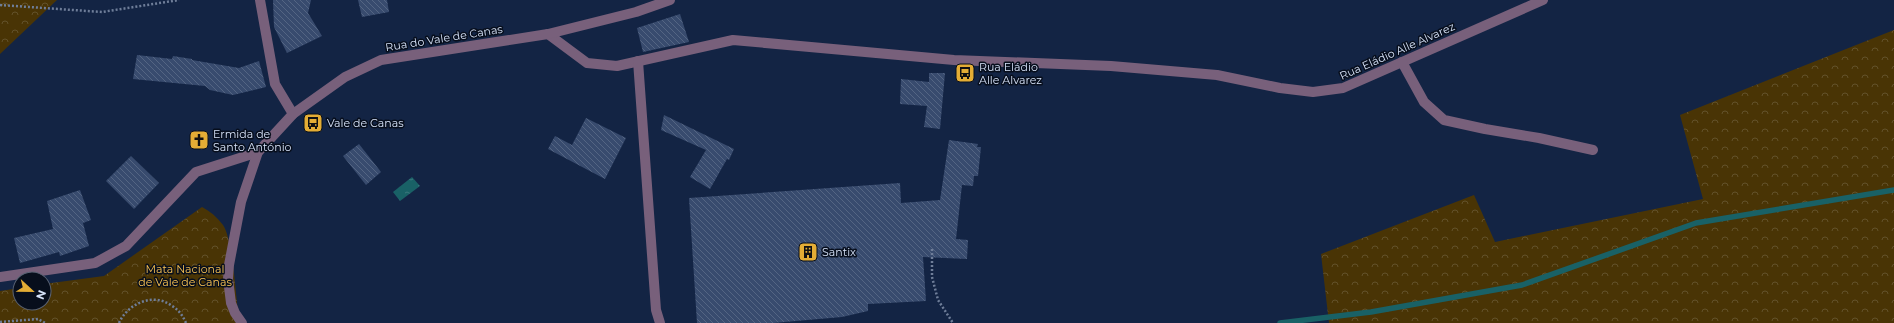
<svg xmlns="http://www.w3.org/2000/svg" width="1894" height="323" viewBox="0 0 1894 323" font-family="Montserrat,sans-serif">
	<defs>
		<pattern id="forest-crowns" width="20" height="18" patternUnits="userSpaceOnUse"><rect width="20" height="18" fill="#493405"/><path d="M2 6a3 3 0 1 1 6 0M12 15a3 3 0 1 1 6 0" fill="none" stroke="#62512a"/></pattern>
		<pattern id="water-ripples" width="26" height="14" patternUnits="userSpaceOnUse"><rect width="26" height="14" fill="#196166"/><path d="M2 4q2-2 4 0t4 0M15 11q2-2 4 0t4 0" fill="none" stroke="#3a787d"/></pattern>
		<pattern id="building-back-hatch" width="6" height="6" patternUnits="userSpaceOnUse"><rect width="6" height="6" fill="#384b6e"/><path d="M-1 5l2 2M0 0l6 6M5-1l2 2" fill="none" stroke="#546583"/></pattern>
	</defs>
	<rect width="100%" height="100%" fill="#132444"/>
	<!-- forest -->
	<g fill="url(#forest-crowns)">
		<path d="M0,0H57L0,54Z"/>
		<path d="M1894,30V323H1329L1321,254L1474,195L1495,242L1703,199L1680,115Z"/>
		<path d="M202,207C210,211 217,217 223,225C234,242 235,299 240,323H0V291L20,288V303H44V284L104,276Z"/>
	</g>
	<!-- water -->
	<path fill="url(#water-ripples)" d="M412,177L420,186L400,201L393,192Z"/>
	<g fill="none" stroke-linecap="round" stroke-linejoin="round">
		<!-- stream -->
		<path stroke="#196166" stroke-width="5.5" d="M1280,323L1371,312L1522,285L1696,223L1894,190"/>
	</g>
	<!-- building -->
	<g fill="url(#building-back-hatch)">
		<path d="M273,0H311L308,13L322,36L287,53L274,27Z"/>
		<path d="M358,0H387L389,12L362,17Z"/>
		<path d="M680,14L689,42L643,52L637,28Z"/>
		<path d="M137,55L172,59L173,56L192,59V60L239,68L259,61L266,87L233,95L210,90L205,86L133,79Z"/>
		<path d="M929,73H945L940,129L924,127L927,106L900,104L901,79L929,82Z"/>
		<path d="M664,115L734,149L729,160L727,159L710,189L690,177L706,150L661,130Z"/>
		<path d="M586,118L626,138L605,179L548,149L555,136L572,145Z"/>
		<path d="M197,130L209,137L202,150L190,144Z"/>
		<path d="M949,140L978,144L977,147H981L978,176H974L973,186L962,185L956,239L968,240L967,259L923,257L926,301L868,304V311L842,317L773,323H697L689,198L900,183L901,203L940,200Z"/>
		<path d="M359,144L381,172L366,185L343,156Z"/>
		<path d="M131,156L159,183L134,209L106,181Z"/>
		<path d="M80,190L91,220L83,223L89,246L60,256L59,252L20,263L14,238L53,229L47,201Z"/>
	</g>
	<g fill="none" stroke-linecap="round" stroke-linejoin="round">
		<!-- path -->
		<g stroke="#6f7e99" stroke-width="2.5" stroke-dasharray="2 2" stroke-linecap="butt">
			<path d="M0,5L102,12L179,0"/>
			<path d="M932,249V277L938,300L953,323"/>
			<path d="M0,322L38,319L45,323"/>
			<path d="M119,323C128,303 154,292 172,306C179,310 183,316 186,323"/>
		</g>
		<!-- minor -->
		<g stroke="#78607b" stroke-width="10">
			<path d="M260,0L275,84L293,114"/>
			<path d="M548,34L587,63L617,66L733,40L954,60L1111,66L1217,75L1280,88L1313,92L1343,88L1543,0"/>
			<path d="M638,61L656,310L660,323"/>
			<path d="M1402,62L1424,102L1444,120L1485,129L1539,138L1593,150"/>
			<path d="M0,277L95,263L126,246L196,172L258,152"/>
		</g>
		<!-- tertiary -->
		<path stroke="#78607b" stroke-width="10" d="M242,323L235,313L231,303L228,279L229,265L241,202L258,152L293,114L345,77L381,60L548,34L636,12L670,0"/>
	</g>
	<!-- icons -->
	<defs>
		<symbol id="bus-square" viewBox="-11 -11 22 22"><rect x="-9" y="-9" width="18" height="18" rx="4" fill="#e4ad35" stroke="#070e1c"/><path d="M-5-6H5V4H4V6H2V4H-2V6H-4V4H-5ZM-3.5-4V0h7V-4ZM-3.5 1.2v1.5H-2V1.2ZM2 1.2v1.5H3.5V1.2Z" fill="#111"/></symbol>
		<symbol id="church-square" viewBox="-11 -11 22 22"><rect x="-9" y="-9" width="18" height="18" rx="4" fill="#e4ad35" stroke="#070e1c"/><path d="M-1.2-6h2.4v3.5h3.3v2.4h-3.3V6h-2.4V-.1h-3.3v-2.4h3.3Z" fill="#111"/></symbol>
		<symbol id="building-square" viewBox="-11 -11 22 22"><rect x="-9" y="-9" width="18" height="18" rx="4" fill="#e4ad35" stroke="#070e1c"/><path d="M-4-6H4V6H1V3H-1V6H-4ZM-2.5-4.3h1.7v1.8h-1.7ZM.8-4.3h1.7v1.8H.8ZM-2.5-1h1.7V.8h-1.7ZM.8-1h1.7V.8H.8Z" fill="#111"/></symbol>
	</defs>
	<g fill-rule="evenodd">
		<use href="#bus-square" x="954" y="62" width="22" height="22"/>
		<use href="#bus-square" x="302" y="112" width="22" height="22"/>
		<use href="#church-square" x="188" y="129" width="22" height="22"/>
		<use href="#building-square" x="797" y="241" width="22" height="22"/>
	</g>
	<g text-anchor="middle" stroke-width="3" stroke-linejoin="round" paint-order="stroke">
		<!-- street labels -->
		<g font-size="11" fill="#d7e3f9" stroke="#070e1c">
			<text transform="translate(444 38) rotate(-9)" y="4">Rua do Vale de Canas</text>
			<text transform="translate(1397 51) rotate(-24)" y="4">Rua Eládio Alle Alvarez</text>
		</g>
		<!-- poi labels -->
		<g font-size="11" fill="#d7e3f9" stroke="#070e1c" text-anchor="start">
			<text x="979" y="71">Rua Eládio<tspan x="979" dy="13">Alle Alvarez</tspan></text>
			<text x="327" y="127">Vale de Canas</text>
			<text x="213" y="138">Ermida de<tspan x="213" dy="13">Santo António</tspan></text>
			<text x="822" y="256">Santix</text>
		</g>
		<!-- park labels -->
		<g font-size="11" fill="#fdc553" stroke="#070e1c">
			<text x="185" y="273">Mata Nacional<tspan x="185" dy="13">de Vale de Canas</tspan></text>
		</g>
	</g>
	<!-- north arrow -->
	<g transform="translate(32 291) rotate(112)"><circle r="19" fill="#070e1c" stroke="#5a6374"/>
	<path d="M0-3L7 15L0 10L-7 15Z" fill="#e4ad35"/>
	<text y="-6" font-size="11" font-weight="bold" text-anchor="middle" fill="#d7e3f9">N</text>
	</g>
</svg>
